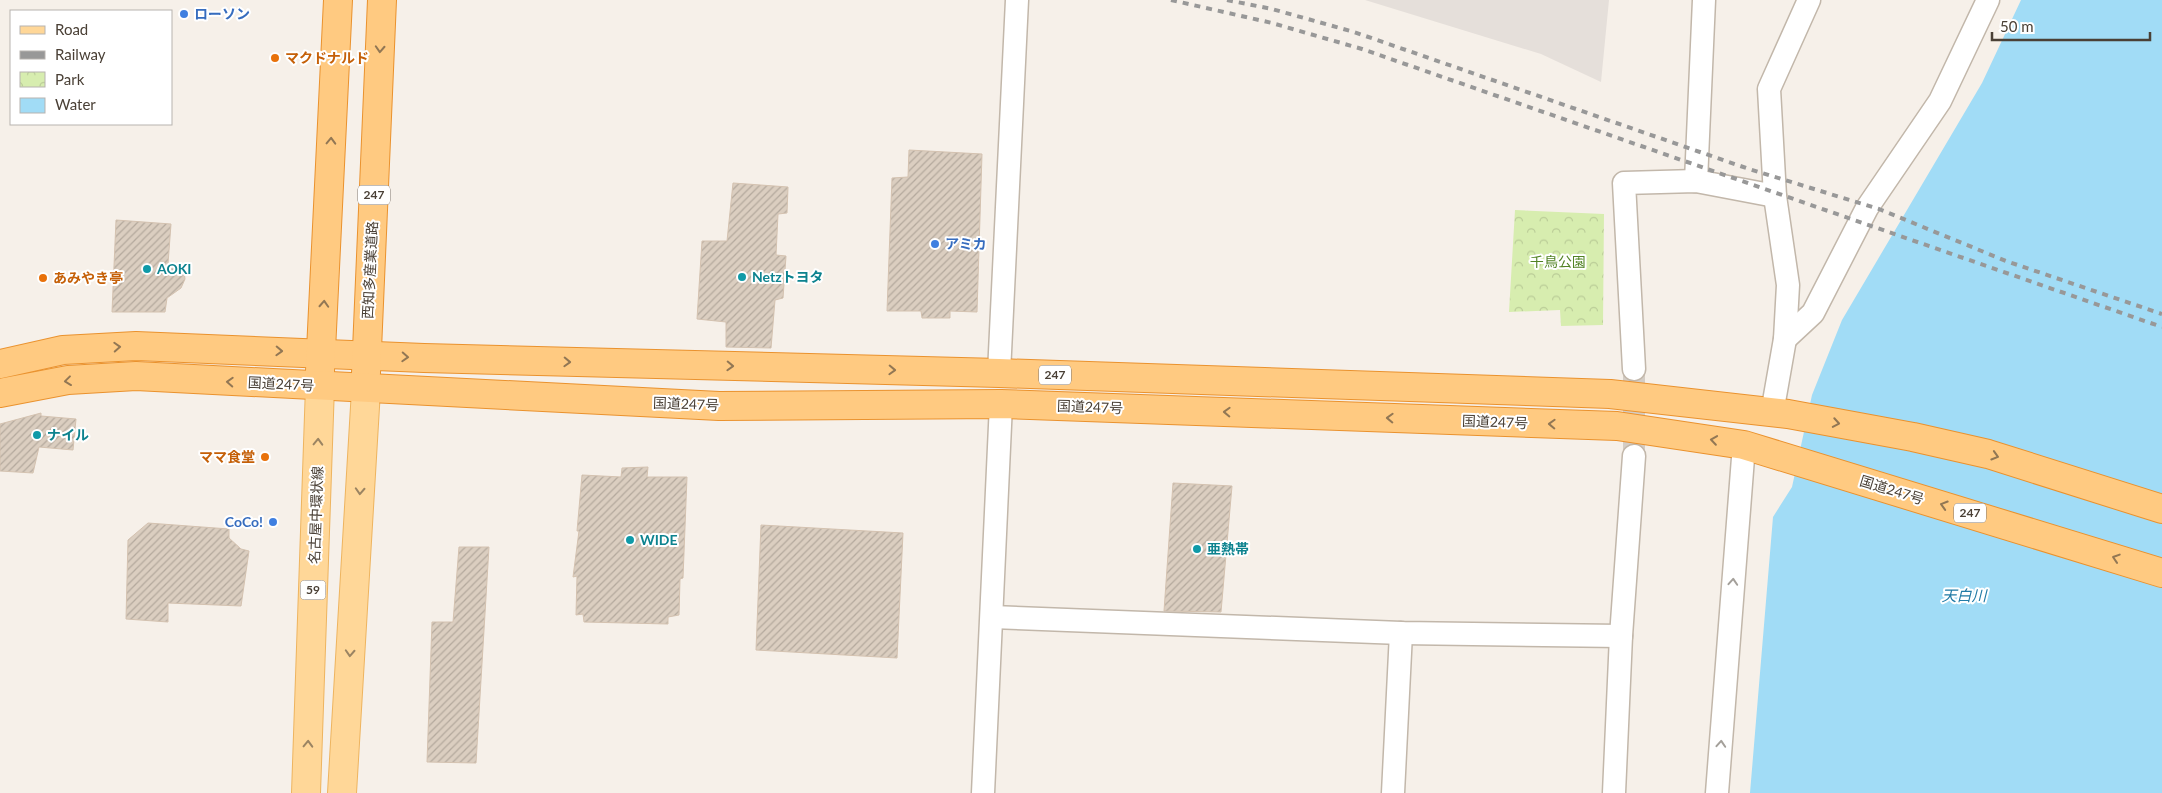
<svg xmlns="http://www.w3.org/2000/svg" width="2162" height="793" viewBox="0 0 2162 793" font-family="Lato,'Noto Sans JP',sans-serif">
	<defs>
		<pattern id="park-crowns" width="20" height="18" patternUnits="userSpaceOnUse" patternTransform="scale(1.25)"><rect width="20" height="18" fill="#d7edaf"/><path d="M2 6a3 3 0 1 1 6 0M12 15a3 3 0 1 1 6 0" fill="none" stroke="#bacc97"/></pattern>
		<pattern id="building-hatch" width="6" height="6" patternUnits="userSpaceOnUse" patternTransform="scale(1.25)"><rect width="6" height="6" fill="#dbcec0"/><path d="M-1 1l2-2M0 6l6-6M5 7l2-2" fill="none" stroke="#b4a99d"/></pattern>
	</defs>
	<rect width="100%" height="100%" fill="#f6f0e9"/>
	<!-- industrial -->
	<path fill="#e5dfda" d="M1365,0H1609L1601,82L1541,54Z"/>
	<!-- park -->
	<path fill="url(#park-crowns)" d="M1515,210L1604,214L1603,325L1561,326L1560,310L1509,312Z"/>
	<!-- water -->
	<path fill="#a1dcf6" d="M2021,0H2162V793H1750L1773,517L1792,487L1812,395L1842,320L1982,83Z"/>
	<!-- building -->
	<g fill="url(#building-hatch)" stroke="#d4c2b0">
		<path d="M909,150L982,154L977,312L950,311V318H922L921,311H887L892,178L908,177Z"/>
		<path d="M733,183L788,187L787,213L778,214L776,255L786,256L783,298L775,300L771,348L726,347V322L697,319L702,241H727Z"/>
		<path d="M116,220L171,224L168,264L178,266L184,272L185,279L181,288L167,298L165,312H112Z"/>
		<path d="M41,413V416L76,419L73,450L39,447L33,473L0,471V424Z"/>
		<path d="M648,467L647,477H687L683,578L680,579L679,615L668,617V624L584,622L583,614L576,615L577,576L573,577L579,531H577L582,475L621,477L622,468Z"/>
		<path d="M1173,483L1232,486L1221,612L1164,611Z"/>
		<path d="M148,523L229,529V538L241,549L249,551L241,606L168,603V622L126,619L128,540Z"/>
		<path d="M761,525L903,533L897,658L756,650Z"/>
		<path d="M459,547H489L476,763L427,762L432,622H453Z"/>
	</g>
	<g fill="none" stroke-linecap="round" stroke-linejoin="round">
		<!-- minor-tunnel -->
		<path stroke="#d4cdc5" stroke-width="22" stroke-dasharray="22 11" stroke-linecap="butt" d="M1634,369V456"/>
		<defs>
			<g id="minor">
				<path d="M1696,181L1704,0"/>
				<path d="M1785,339L1813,313L1867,208L1940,101L1988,0"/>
				<path d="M1634,369L1624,183L1696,181L1775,196L1769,89L1809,0"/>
				<path d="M999,373L1017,0"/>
				<path d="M1772,413L1785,339L1788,285L1775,196"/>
				<path d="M992,617L1401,633L1621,636"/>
				<path d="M983,793L1001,404"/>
				<path d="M1393,793L1401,633"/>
				<path d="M1614,793L1621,636L1634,456"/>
				<path d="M1717,793L1744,445"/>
			</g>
			<g id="primary">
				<path d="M306,793L320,386"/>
				<path d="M342,793L366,390"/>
			</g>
			<g id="trunk">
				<path d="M0,364L63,350L136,346L424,358L999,373L1610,394L1788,414L1913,437L1988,454L2162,509"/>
				<path d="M320,371L338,0"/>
				<path d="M366,373L382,0"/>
				<path d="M0,393L68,380L136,376L719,406L1001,404L1617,426L1744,445L2162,573"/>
			</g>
		</defs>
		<!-- minor casing -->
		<use href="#minor" stroke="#c2b7aa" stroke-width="25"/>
		<!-- primary casing -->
		<use href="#primary" stroke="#eeb45f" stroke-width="30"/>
		<!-- trunk casing -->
		<use href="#trunk" stroke="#ea922e" stroke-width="30"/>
		<!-- minor -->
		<use href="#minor" stroke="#fff" stroke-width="22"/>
		<!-- primary -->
		<use href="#primary" stroke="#ffd798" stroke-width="28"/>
		<!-- trunk -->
		<use href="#trunk" stroke="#ffca81" stroke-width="28"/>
		<!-- rail -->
		<g stroke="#989898" stroke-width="4" stroke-dasharray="6 6" stroke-linecap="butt">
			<path d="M1171,0L1272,23L1362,49L2162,327"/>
			<path d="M1227,0L1272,9L1354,32L1749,169L1879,209L2006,261L2162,314"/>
		</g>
	</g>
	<!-- one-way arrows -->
	<defs><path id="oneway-chevron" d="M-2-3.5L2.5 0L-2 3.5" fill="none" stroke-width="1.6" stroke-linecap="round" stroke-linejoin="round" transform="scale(1.25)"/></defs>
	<g stroke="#927754">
		<use href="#oneway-chevron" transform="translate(380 49) rotate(93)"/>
		<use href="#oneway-chevron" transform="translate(331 141) rotate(-88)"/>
		<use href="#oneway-chevron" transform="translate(324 304) rotate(-87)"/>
		<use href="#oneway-chevron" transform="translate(117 347) rotate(-3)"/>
		<use href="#oneway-chevron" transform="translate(279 351) rotate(2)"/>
		<use href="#oneway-chevron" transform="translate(405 357) rotate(3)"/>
		<use href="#oneway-chevron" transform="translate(567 362) rotate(2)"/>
		<use href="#oneway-chevron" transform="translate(730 366) rotate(2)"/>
		<use href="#oneway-chevron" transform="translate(892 370) rotate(2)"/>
		<use href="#oneway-chevron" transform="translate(68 381) rotate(173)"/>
		<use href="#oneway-chevron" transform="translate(230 382) rotate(-177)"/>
		<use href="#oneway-chevron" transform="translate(1227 412) rotate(-178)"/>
		<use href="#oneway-chevron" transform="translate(1390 418) rotate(-178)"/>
		<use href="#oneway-chevron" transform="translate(1836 423) rotate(10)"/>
		<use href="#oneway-chevron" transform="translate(1552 424) rotate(-178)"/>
		<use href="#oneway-chevron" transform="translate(1714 440) rotate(-172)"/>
		<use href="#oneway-chevron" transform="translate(1995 456) rotate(17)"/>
		<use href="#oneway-chevron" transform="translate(1944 505) rotate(-163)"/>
		<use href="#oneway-chevron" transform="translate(2116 558) rotate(-162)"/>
	</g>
	<g stroke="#9b8462">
		<use href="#oneway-chevron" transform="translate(318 442) rotate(-88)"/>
		<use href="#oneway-chevron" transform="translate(360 491) rotate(93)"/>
		<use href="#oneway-chevron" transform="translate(350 653) rotate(93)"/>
		<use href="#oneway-chevron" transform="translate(308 744) rotate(-88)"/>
	</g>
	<g stroke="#a4a09a">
		<use href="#oneway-chevron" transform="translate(1733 582) rotate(-86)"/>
		<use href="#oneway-chevron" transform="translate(1721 744) rotate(-86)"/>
	</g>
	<!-- markers -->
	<g fill="#3f7fe0" stroke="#fff" stroke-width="2">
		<circle cx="184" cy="14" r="5"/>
		<circle cx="935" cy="244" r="5"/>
		<circle cx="273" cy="522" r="5"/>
	</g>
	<g fill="#e8710a" stroke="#fff" stroke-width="2">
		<circle cx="275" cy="58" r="5"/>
		<circle cx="43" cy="278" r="5"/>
		<circle cx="265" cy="457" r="5"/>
	</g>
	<g fill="#0f9aa8" stroke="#fff" stroke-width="2">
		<circle cx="147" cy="269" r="5"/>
		<circle cx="742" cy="277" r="5"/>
		<circle cx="37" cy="435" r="5"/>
		<circle cx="630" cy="540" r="5"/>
		<circle cx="1197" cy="549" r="5"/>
	</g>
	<g text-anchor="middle" stroke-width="4" stroke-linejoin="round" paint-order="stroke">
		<!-- shield labels -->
		<g fill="#fff" stroke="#807972" stroke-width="1">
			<rect x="358" y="185.5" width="32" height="19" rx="4"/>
			<rect x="1039" y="365.5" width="32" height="19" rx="4"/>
			<rect x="1954" y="503.5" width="32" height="19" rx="4"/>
			<rect x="300.5" y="580.5" width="25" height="19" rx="4"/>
		</g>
		<g font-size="12" font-weight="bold" fill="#4a4036">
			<text x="374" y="199">247</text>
			<text x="1055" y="379">247</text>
			<text x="1970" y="517">247</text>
			<text x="313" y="594">59</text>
		</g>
		<!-- shop labels -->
		<g font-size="14" font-weight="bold" fill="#366cbe" stroke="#fff" text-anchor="start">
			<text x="194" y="19">ローソン</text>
			<text x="945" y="249">アミカ</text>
			<text x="263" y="527" text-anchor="end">CoCo!</text>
		</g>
		<!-- food labels -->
		<g font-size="14" font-weight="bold" fill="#c56008" stroke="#fff" text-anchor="start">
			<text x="285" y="63">マクドナルド</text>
			<text x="53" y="283">あみやき亭</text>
			<text x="255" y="462" text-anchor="end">ママ食堂</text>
		</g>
		<!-- park labels -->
		<g font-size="14" fill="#518224" stroke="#fff">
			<text x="1558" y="267">千鳥公園</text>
		</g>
		<!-- culture labels -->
		<g font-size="14" font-weight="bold" fill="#0d838f" stroke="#fff" text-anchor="start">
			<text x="157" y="274">AOKI</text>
			<text x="752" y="282">Netzトヨタ</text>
			<text x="47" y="440">ナイル</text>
			<text x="640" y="545">WIDE</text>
			<text x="1207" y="554">亜熱帯</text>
		</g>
		<!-- street labels -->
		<g font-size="14" fill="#4a4036" stroke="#fff">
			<text transform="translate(370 270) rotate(-87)" y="5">西知多産業道路</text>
			<text transform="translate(281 384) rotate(3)" y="5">国道247号</text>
			<text transform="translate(686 404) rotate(2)" y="5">国道247号</text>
			<text transform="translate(1090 407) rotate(2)" y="5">国道247号</text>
			<text transform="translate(1495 422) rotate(2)" y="5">国道247号</text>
			<text transform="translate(1892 490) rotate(17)" y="5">国道247号</text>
			<text transform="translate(316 515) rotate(-88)" y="5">名古屋中環状線</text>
		</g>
		<!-- water labels -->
		<g font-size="15" font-style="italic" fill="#227ba6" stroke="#fff">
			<text x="1964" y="601">天白川</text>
		</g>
	</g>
	<!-- legend -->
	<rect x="10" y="10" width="162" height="115" fill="#ffffff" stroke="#b7b3af"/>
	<rect x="20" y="26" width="25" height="8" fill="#ffd798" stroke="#b7b3af"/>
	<text x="55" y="35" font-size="15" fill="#4a4036">Road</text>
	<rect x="20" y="51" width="25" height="8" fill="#989898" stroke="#b7b3af"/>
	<text x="55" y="60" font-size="15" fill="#4a4036">Railway</text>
	<rect x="20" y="72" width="25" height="15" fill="url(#park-crowns)" stroke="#b7b3af"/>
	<text x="55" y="85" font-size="15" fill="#4a4036">Park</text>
	<rect x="20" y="98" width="25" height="15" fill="#a1dcf6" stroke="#b7b3af"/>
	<text x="55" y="110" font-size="15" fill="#4a4036">Water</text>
	<!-- scale -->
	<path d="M1992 32v8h158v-8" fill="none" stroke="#4a4036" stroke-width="2.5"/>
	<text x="2000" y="32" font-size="15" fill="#4a4036" stroke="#ffffff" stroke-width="4" paint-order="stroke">50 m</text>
</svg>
